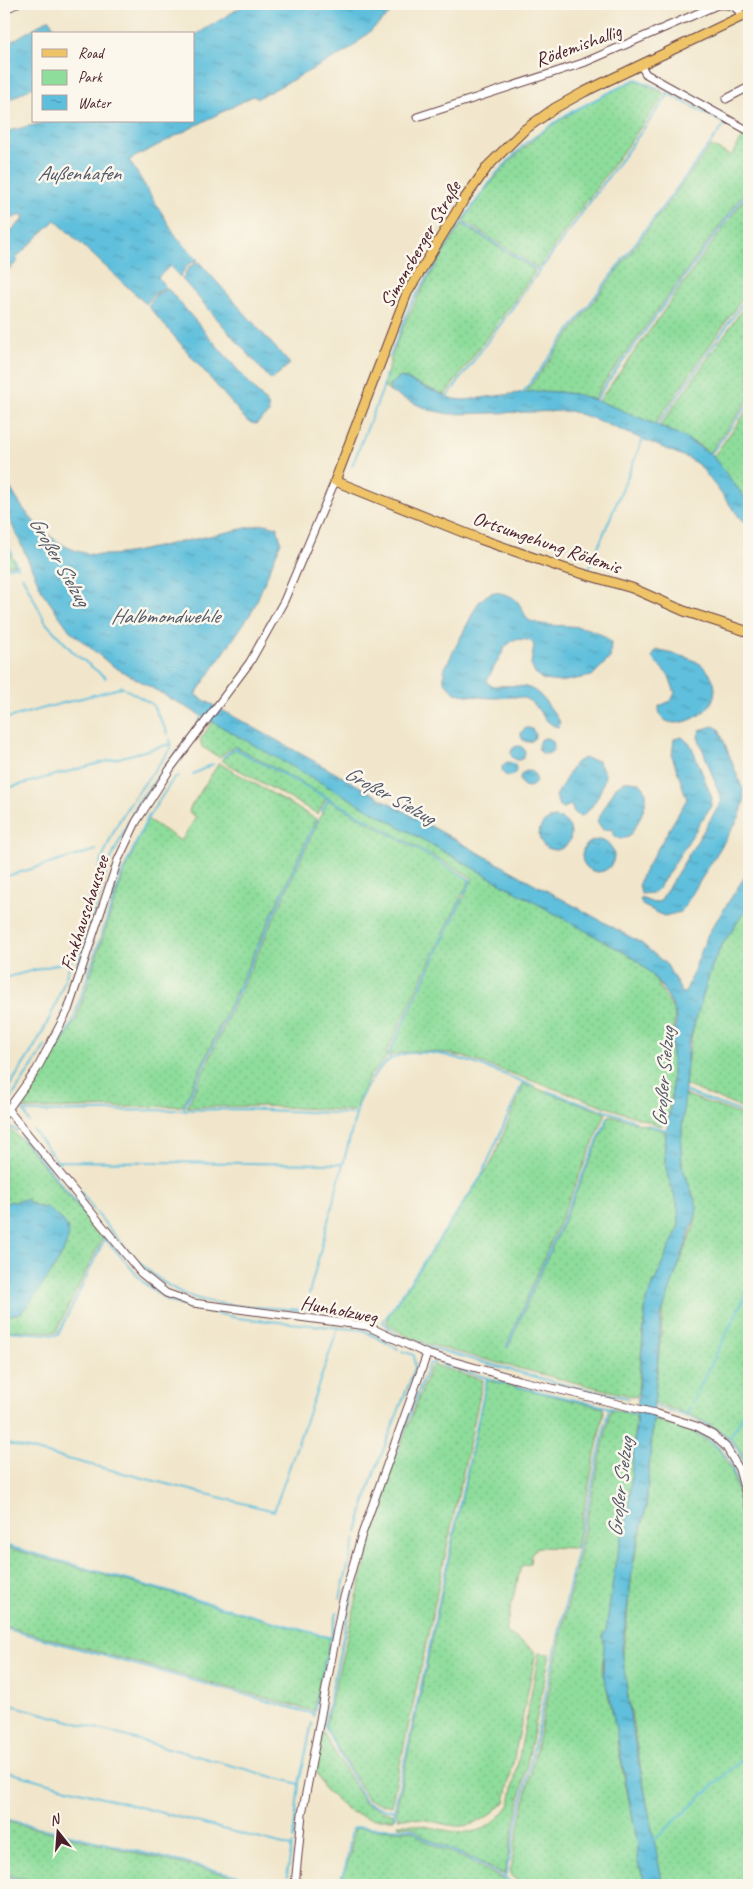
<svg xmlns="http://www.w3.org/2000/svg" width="753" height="1889" viewBox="0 0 753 1889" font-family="Caveat,sans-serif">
	<defs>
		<pattern id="green-dots" width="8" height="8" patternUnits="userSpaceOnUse" patternTransform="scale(1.25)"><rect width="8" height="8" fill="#8edd9b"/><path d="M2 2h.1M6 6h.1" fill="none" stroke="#7cbd86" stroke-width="1.8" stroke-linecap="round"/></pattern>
		<pattern id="water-ripples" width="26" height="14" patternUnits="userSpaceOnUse" patternTransform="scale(1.25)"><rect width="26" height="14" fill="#5ebfdc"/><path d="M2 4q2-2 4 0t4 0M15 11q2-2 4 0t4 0" fill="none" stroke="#509bb3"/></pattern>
	</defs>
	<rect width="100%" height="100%" fill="#fbf7ec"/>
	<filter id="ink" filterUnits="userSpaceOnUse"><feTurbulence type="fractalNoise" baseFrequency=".02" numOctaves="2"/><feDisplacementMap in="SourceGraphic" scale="10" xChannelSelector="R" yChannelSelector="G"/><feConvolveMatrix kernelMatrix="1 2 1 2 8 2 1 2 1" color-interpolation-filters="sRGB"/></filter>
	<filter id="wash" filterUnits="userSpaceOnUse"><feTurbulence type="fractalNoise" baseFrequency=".0096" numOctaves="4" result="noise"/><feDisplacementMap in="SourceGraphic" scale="20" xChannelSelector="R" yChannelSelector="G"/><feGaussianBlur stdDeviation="1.12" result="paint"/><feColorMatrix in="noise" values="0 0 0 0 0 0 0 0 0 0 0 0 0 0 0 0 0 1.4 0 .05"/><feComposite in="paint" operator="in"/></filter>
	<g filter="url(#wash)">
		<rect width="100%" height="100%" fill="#f1e6cb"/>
		<!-- green -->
		<g fill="url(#green-dots)" stroke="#6c7e63">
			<path d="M635,80L665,94L538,268L465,222L464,220C512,147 556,116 635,80Z"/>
			<path d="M744,135L749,138V186L601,387L594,400C572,392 548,389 525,393L711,146L731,156Z"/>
			<path d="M749,192V289L655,424L599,401Z"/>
			<path d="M462,224L532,268L535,272L445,395L401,377L389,385L390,392L384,387C396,326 429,277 462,224Z"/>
			<path d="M749,300V399L709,453L699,445L660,426Z"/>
			<path d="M749,408V503L713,457Z"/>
			<path d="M4,539L15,564L4,566Z"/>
			<path d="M213,721L612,945L631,956L652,974L675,1013L672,1046V1092L668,1118L661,1126L464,1057C440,1052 414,1047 390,1056L389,1054L473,878L235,746L219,757L202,747L200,740Z"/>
			<path d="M235,749L326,798L318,814L221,760Z"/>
			<path d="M219,763L316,819L183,1106L26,1109L25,1102L76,1020L121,881L147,819L181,841L196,817L189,812L190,808Z"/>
			<path d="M328,800L470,879L386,1053L387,1057L369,1077L354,1111L263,1106L187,1107Z"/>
			<path d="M749,905V1111L685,1085C689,1039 699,992 719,951C727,935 740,920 749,905Z"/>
			<path d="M524,1084L606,1113L506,1347L508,1348L610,1115L665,1131C665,1144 663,1158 667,1171C672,1192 682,1207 678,1229L646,1301L638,1392L636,1397C580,1384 524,1370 468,1355C440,1347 409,1342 387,1323L388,1316L492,1162Z"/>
			<path d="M684,1094L749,1118V1471C745,1463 742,1453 737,1446C721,1424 679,1410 654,1403L664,1303L694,1227L697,1206L682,1166L681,1145Z"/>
			<path d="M4,1129H10L23,1141L103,1237L56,1332L4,1330V1316L21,1313L55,1267L68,1229C56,1214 47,1208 29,1203L28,1200L4,1204Z"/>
			<path d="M433,1365L483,1380L391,1806L368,1800L325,1726L383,1492L430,1368Z"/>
			<path d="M487,1380L603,1408L604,1412L576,1548L537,1547L531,1554L530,1564L521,1566L505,1631L536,1652L505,1802C458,1846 450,1816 398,1818L396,1810Z"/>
			<path d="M611,1409L636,1415L629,1506L615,1565L602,1669L619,1739L617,1742L638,1845V1862L646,1885H523L510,1874L515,1845Z"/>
			<path d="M653,1420L689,1430L717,1447L732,1471L749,1537V1885H663L661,1882L622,1663L632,1570L646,1508Z"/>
			<path d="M4,1547L330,1638L313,1711L4,1626Z"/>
			<path d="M539,1653L550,1654L504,1875L476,1860L426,1838L413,1827L399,1826L398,1824C444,1822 475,1854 510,1804Z"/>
			<path d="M321,1729L365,1804L393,1814L394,1819H372L349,1811L324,1789L314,1765Z"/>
			<path d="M4,1821L269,1885H50L4,1874Z"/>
			<path d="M358,1828L413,1831L425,1841L476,1864L512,1885H339L350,1856L354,1830Z"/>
			<path d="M4,1878L36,1885H4Z"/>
		</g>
		<!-- water -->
		<g fill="url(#water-ripples)" stroke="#546f84">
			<path d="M246,4H401L349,50L258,98L253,96L129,160L176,236L198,260L187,265L180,277L170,266L158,277L166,288L155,293L146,304L55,220L16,258L18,261L7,271L4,267V237L24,219L22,214L4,222V132L51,121H194V36Z"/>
			<path d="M49,19L58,34H34V86L4,103V46Z"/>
			<path d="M199,262L290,364L271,380L182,279L189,267Z"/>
			<path d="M168,289L268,405L269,413L256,424L248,422L148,306L156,294Z"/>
			<path d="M401,377L453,399L465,400L535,391L559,392L580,395L617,408L684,437L711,454L749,503V524L740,518L700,466L690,459L592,418L570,411L450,414L429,410L390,392L389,385Z"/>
			<path d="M4,475C21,513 53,553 99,555C123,556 147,549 170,544C202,538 233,531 264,524L277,527L281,542L253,610L195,695L641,943L667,965L682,993H685L708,934L749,870V905L720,948L712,966L688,1045L681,1145L682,1166L697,1206L696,1215L661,1316L646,1508L634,1557L622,1649L631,1722L663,1885H646L637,1860L638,1845L610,1699L603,1675L604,1642L602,1637L606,1630L615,1565L629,1506L646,1301L678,1229C683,1202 666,1184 665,1159C663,1135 671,1114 672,1090C673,1075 671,1060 672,1044C673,1035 678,1024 675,1014C670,993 649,969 632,957L111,665L70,631L43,593L4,507Z"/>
			<path d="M494,592C519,596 517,601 528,620C556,632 584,617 611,642L610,658L592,676L560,682L543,680L534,672L531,664L534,645L529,640L515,639L506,646L487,680L488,684L493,686C535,685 534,685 559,720L560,723L558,727C543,724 540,705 526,699C516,695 505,698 494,698C481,698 468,695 455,693L444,681V670L478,603L487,595Z"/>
			<path d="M656,650C671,654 696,657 706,669C742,710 657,745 659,706L671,701L675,693L669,676L652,658Z"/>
			<path d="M713,726L719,729L743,790L744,801L740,816L681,912L664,916L642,905L640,898L654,903L660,901L722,801L698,737L700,730Z"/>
			<circle cx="528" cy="735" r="7"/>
			<path d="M682,737L691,745L712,798L711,806L658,889L653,893L641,894L639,884L642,875L687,799L672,756L674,739Z"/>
			<circle cx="546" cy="746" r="8"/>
			<circle cx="518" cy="753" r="7"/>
			<path d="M584,758L598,761L605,774C604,786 593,811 581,816L575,814L571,805L563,808L559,806L556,796L575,763Z"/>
			<circle cx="509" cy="769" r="7"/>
			<circle cx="528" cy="779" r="8"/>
			<path d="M625,781C664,779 639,822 629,837L620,839L613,835V829L603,830L597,821L616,787Z"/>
			<circle cx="555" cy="834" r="16"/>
			<circle cx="598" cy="856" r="16"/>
			<path d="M18,1200H28L29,1203L42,1208L46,1207C53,1213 65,1220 68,1231C72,1250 34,1297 21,1313L4,1316V1204L12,1201L15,1203Z"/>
		</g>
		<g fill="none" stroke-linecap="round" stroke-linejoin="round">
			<!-- stream -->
			<g stroke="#5ebfdc" stroke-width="2">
				<path d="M666,92L731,127"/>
				<path d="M739,131L749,136"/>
				<path d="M461,222L539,271"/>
				<path d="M389,358L410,306L461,222L496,174L526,143L567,114L636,79L662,90"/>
				<path d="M521,395L725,124"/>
				<path d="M447,397L669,94"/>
				<path d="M595,402L604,387L749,189"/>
				<path d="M656,427L749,294"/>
				<path d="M710,455L749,403"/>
				<path d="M352,466L382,391L386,374"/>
				<path d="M4,536L12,554"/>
				<path d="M14,559L18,568"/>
				<path d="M4,569L17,565"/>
				<path d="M589,569L643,439"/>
				<path d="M22,576L46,623L74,653L106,678"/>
				<path d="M120,686L152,704L168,734"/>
				<path d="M4,719L123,687"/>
				<path d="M189,736L204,713"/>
				<path d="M235,748L371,822"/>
				<path d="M223,757L234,749"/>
				<path d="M193,774L213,764"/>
				<path d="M4,789L170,744"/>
				<path d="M322,811L328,799"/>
				<path d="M376,825L471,880"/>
				<path d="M4,877L96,850"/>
				<path d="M464,894L471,880"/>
				<path d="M4,978L62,963"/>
				<path d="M62,1014L110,861L138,802L177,751"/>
				<path d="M390,1059L388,1055L462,899"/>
				<path d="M523,1082L481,1177L383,1322L397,1335L428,1347L565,1385L628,1398"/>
				<path d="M547,1091L636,1121"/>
				<path d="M684,1091L749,1115"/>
				<path d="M4,1094C23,1066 42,1037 55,1006C79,948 88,885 115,829C130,799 152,775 171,748L170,739"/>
				<path d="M24,1102L72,1024L121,876L147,819L174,778L179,776"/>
				<path d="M6,1106L46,1045"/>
				<path d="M23,1108L29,1122"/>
				<path d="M184,1108L317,820"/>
				<path d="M24,1112L242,1109L355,1114"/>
				<path d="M647,1125L667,1130"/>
				<path d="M4,1127L13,1128L17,1131"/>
				<path d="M33,1130L59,1163"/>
				<path d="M21,1136L90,1219"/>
				<path d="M57,1161L342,1164"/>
				<path d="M64,1171C100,1215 143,1285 199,1299C232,1308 268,1307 301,1310L307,1307"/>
				<path d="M105,1238L145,1284L167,1300L180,1305L237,1318L363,1330L398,1349"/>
				<path d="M309,1294L360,1099C367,1086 378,1066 391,1059C426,1038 501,1073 535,1087"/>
				<path d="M4,1331L58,1335L105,1238L94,1223"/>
				<path d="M507,1347L608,1117"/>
				<path d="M441,1364L510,1385"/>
				<path d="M515,1386L615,1409"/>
				<path d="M692,1403L749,1288"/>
				<path d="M657,1407C681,1413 720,1426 735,1446C741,1454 745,1465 749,1474"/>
				<path d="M620,1410L637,1414"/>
				<path d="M687,1414L690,1407"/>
				<path d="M652,1418L659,1420"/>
				<path d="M665,1421C738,1442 732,1467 749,1531"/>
				<path d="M729,1439L749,1405"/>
				<path d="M4,1443L274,1511L338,1329"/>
				<path d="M357,1532L371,1482L415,1368L414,1355L402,1351"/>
				<path d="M4,1545L331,1638"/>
				<path d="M340,1598L355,1539"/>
				<path d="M4,1628L314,1714"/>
				<path d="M330,1642L337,1612"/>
				<path d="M4,1703L299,1784"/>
				<path d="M313,1716L329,1645"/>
				<path d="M4,1771L291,1847"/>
				<path d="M394,1811L369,1804L365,1801L324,1725L351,1602L381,1492L428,1366L431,1363H435"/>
				<path d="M395,1817L394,1811L487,1378"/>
				<path d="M4,1819L276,1885"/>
				<path d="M293,1839L299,1784L312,1723"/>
				<path d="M653,1841L749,1753"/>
				<path d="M4,1876L43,1885"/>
				<path d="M287,1876L292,1845"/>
				<path d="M505,1878L609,1408"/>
				<path d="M287,1885V1884"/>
				<path d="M336,1885C349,1869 348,1848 352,1829L357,1827L412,1829L425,1839L477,1862L516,1885"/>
			</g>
		</g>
	</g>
	<g filter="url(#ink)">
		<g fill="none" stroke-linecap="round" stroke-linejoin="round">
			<defs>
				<g id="minor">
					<path d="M4,10L16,4"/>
					<path d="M641,66L646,74L749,131"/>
					<path d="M726,99L749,87"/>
					<path d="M417,117L583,63L717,5C730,4 736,6 743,16"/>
					<path d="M8,1110L141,1273L166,1293L193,1303L367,1326L427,1354L519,1380L655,1413L696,1426L713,1435L726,1447L739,1469L749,1506"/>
					<path d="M4,1115L37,1069L68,1010L118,860L136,822L170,769L250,662L284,601L335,481"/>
					<path d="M295,1885L302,1814L342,1604L362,1534L427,1354"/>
				</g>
				<path id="major" d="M749,13L584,92L555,108L524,130L488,166L463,201L407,293L335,481L480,539L563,568L632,588L684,611L749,632"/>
			</defs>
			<!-- minor casing -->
			<use href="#minor" stroke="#633d43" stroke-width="9"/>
			<!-- major casing -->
			<use href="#major" stroke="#633d43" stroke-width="11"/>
			<!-- minor -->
			<use href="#minor" stroke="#fff" stroke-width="7"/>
			<!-- major -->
			<use href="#major" stroke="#efc469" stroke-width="9"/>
		</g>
	</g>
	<g text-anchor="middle" stroke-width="5" stroke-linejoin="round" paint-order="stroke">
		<!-- street labels -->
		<g font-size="20" fill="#4a1f2b" stroke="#fbf7ec">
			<text transform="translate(578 45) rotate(-20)" y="7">Rödemishallig</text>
			<text transform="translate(420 244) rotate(-60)" y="7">Simonsberger Straße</text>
			<text transform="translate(547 542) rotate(19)" y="7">Ortsumgehung Rödemis</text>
			<text transform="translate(84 913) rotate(-72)" y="7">Finkhauschaussee</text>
			<text transform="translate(339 1309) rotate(11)" y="7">Hunholzweg</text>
		</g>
		<!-- water labels -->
		<g font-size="21" font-style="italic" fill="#515769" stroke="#fbf7ec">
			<text x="79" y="180">Außenhafen</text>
			<text transform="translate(60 561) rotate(60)" y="7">Großer Sielzug</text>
			<text x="165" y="623">Halbmondwehle</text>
			<text transform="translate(390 795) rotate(29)" y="7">Großer Sielzug</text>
			<text transform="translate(663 1077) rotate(-85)" y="7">Großer Sielzug</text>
			<text transform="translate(620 1487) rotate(-83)" y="7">Großer Sielzug</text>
		</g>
	</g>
	<!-- margin -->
	<rect width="753" height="1889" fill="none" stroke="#fbf7ec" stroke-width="20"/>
	<!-- legend -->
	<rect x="32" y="32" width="162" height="90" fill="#fbf7ec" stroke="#b4a19f"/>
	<rect x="42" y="49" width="25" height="8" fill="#efc469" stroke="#b4a19f"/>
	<text x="78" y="58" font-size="15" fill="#4a1f2b">Road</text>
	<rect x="42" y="70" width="25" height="15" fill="#8edd9b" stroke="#b4a19f"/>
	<text x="78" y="82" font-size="15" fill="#4a1f2b">Park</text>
	<rect x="42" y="95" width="25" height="15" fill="url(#water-ripples)" stroke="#b4a19f"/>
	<text x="78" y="108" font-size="15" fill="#4a1f2b">Water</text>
	<!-- north arrow -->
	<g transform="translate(58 1832) rotate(343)" stroke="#fbf7ec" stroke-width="4" paint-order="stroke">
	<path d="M0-4L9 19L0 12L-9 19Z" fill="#4a1f2b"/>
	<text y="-8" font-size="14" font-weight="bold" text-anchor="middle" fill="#4a1f2b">N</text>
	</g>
</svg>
